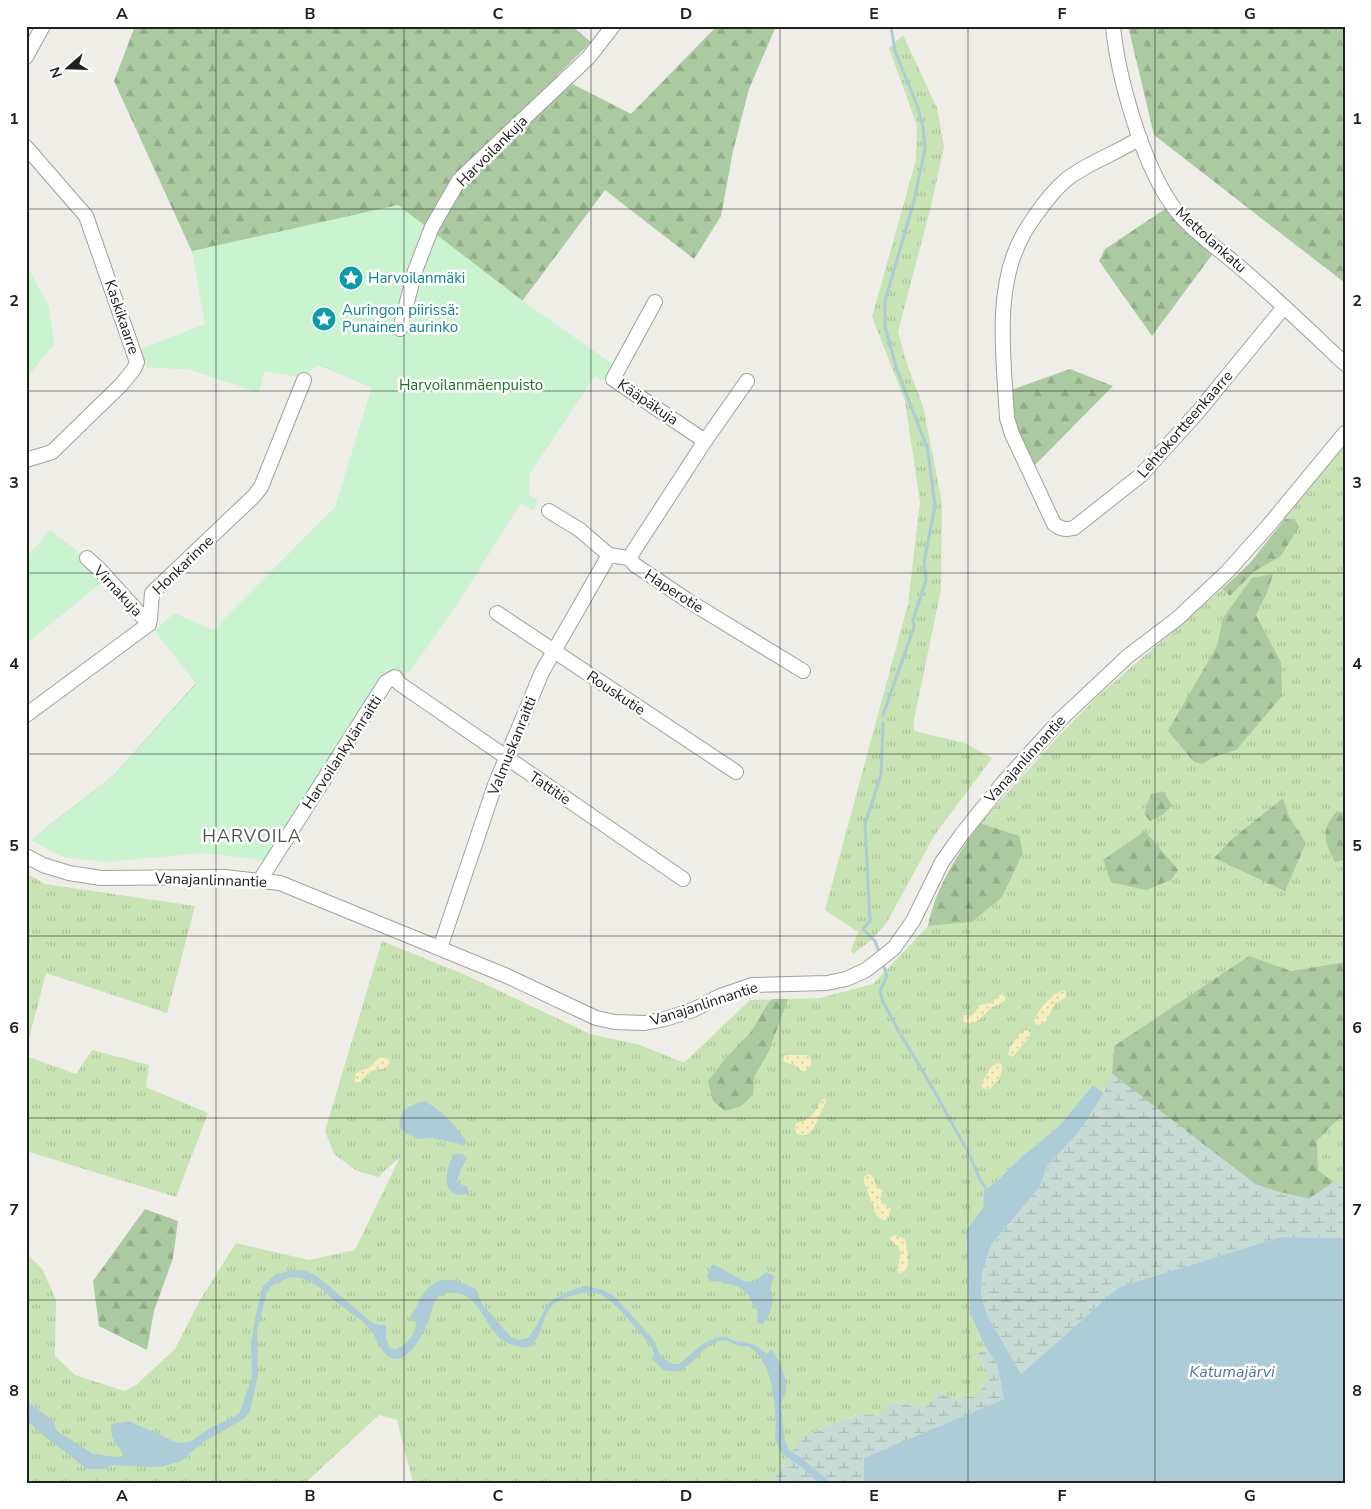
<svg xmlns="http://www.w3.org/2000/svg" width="1371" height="1509" viewBox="0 0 1371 1509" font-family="'Nunito Sans',sans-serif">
	<defs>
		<pattern id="grass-tufts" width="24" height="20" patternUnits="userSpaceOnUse" patternTransform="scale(1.25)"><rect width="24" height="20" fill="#c8e3b4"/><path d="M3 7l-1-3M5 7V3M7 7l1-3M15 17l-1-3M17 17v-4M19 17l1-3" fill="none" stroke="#acc29a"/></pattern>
		<pattern id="forest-firs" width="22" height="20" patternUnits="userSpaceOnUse" patternTransform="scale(1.25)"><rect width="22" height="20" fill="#abcaa1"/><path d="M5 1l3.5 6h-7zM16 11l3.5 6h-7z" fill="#93ad8a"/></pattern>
		<pattern id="wetland-marsh" width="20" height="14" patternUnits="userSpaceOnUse" patternTransform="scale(1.25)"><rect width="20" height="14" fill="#c6dbd3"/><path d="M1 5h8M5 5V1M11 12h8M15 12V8" fill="none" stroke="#aabcb5"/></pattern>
		<pattern id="sand-dots" width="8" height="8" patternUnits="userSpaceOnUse" patternTransform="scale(1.25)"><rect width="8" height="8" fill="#f7eebe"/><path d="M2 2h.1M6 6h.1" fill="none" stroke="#d3cca3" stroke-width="1.8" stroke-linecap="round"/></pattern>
	</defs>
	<rect width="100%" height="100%" fill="#efede7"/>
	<!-- grass -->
	<g fill="url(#grass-tufts)" fill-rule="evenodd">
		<path d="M903,35L937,108L944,147L931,206L898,332L908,367L923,406L942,503L941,589L914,720V731L965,743L992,758L934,836L886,924L870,941L853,954L851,950L858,932L825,910L908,604L920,502L905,401L872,317L916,160L917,126L889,48Z"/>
		<path d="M1345,444V813L1337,811L1344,860L1345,857V962L1291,971L1261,961L1219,976L1114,1046L1112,1074L1104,1093L1093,1085L1059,1126L1018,1160L996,1182L984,1190L983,1208L966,1231L970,1314L986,1348L973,1358L982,1360L988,1380L976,1396L954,1399L938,1392L927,1406L890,1403L881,1414L857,1415L803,1436L771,1483H413L397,1420L379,1415L305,1483H26V1253L43,1270L56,1300L55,1356L75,1375L124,1391L136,1385L175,1349L200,1300L236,1243L309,1260L355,1250L400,1157L378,1177L357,1171L334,1154L325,1131L382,941L468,976L590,1034L640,1045L682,1062H685L750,1000L820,998L873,984L928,926L972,922L1023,852L1019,837L980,823L1057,738L1098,696L1222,589L1230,596L1255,571L1280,557L1295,520L1283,519ZM1267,593L1256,615L1281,662L1236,750L1211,758L1217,646L1223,618ZM1283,798L1289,816L1306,843L1214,858L1233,838Z"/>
		<path d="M26,873L45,884L195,906L167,1013L46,973L26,1050Z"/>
		<path d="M92,1050L149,1065L146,1087L208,1113L176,1197L26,1151V1056L76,1074Z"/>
		<path d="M1345,1115V1182H1334L1318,1170L1317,1141L1339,1118Z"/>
	</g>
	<!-- forest -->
	<g fill="url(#forest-firs)">
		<path d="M135,26H572L591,42L557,76L631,114L717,26H776L749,89L733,151L721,216L694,259L605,190L523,300L262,859L41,832L113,776L344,518L386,393L226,326L114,81Z"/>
		<path d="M1125,26H1345V283L1154,135L1129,30Z"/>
		<path d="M1165,209L1214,252L1152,336L1099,261L1105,249Z"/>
		<path d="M1070,369L1113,386L1035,465C1020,438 1013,422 1011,390Z"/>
		<path d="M1285,519H1295L1299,527L1280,557L1255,571L1230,596L1222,589L1250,563Z"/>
		<path d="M1273,574L1267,593L1256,615L1281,662L1282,696L1236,750L1211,758L1203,764L1194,762L1168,731L1217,646L1223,618L1252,578Z"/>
		<path d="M1164,792L1172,806L1162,815L1150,821L1144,814L1151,794Z"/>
		<path d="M1283,798L1289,816L1306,843L1285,891L1214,858L1233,838Z"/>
		<path d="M1337,811L1345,813V857L1344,860L1335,862C1324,841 1320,831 1337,811Z"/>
		<path d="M980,823L1019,836L1023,852L1002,897L972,922L928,926C936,886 957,856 980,823Z"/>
		<path d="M1145,831L1178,870L1171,880L1146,890L1111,882L1103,860Z"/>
		<path d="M1249,956L1291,971L1345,962V1115L1339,1118L1317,1141L1318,1170L1334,1182L1309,1199L1275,1191L1255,1184L1112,1074L1114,1046Z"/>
		<path d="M773,999H788L769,1051L754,1077L753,1095L741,1106L725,1111L713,1101L708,1081L725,1059L751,1032L768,1003Z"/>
		<path d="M145,1209L178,1221L173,1258L154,1311L147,1350L99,1326L93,1281Z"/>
	</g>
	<!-- wetland -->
	<g fill="url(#wetland-marsh)">
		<path d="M1112,1074L1255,1184L1275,1191L1309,1199L1334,1182H1345V1238L1281,1237L1119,1287L1021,1374L988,1317L981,1297L982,1273L991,1245L1039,1188L1048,1165L1079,1132L1104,1093Z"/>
		<path d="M986,1348L997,1364L1004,1399L865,1458L864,1483H771L803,1436L857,1415L881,1414L890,1403L927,1406L938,1392L954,1399L976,1396L988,1380L982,1360L973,1358Z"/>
	</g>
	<!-- sand -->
	<g fill="url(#sand-dots)">
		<path d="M1065,990L1066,994L1065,998L1055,1004L1045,1023L1037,1025L1034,1021C1037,1011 1054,991 1065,990Z"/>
		<path d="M1000,995H1003L1006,998L1004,1002L992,1007L980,1019L973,1023H965L963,1020L964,1015L971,1016C982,1007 972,1005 992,1003Z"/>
		<path d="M1026,1030L1030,1032V1036L1013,1057L1008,1055C1009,1047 1018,1033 1026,1030Z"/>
		<path d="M786,1055H808C814,1062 811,1069 803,1072L794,1065L784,1062L783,1057Z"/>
		<path d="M380,1057L388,1059L390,1063C385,1071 380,1068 372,1071C367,1073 364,1079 360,1082H355L356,1073L371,1066Z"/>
		<path d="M997,1063L1002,1064C1004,1075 996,1083 989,1090L983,1088L981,1084L991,1067Z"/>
		<path d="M825,1098L826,1103C817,1114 816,1141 797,1134L795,1128L796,1123C802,1121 808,1120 812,1115C818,1110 818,1101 825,1098Z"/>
		<path d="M868,1174L872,1175L876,1185L883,1191L880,1199L882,1203L891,1208L888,1219L884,1220L877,1217L864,1182V1177Z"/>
		<path d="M895,1235L905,1239C907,1249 913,1271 899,1274L897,1270C899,1263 903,1254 898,1246C895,1243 891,1242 889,1238Z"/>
	</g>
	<!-- park -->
	<g fill="#caf3d0">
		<path d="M398,205L523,301L614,365L603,381L595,376L530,473L529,495L538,500L533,511L521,503L456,606L410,671L399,678L395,672L268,861L203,853L105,862L63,857L31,840L113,776L196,684L155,631L174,613L213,630L335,507L372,387L319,365L299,377L264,371L259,393L188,369L147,368L141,349L205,324L192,251Z"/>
		<path d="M26,264L49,307L54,344L26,379Z"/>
		<path d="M50,530L87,558L107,578L26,644V558Z"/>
	</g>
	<!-- water -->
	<g fill="#adccd7">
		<path d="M1093,1085L1104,1093L1079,1132L1048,1165L1039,1188L991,1245L982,1273L981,1297L988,1317L1021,1374L1119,1287L1281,1237L1345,1238V1483H864V1458L1004,1399L997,1364L986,1348L970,1314L966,1231L983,1208L984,1190L996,1182L1018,1160L1059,1126Z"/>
		<path d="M425,1101C443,1112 455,1125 467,1142L464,1145L432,1138L418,1139L407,1134L400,1128C397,1110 410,1105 425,1101Z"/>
		<path d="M455,1154H462L467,1158L460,1171L457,1182L467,1187L469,1193C441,1203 443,1168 455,1154Z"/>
		<path d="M713,1264L744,1281L754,1282L766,1272L774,1276L770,1290L773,1299L770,1313L763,1324L757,1323L758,1312L748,1295L739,1287L724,1282L710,1281L707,1276Z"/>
		<path d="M303,1270L317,1276L370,1321L378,1325H386V1338L389,1347L396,1350C407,1343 416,1336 416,1322L410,1316C416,1310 417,1303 422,1296C437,1273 454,1278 476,1289L482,1304L511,1337L519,1340L528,1338L534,1330L547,1305L554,1299L574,1289L586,1286L603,1290L614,1296L652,1338L662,1358L673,1364H679C693,1353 705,1337 725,1337C729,1337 731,1341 735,1341C750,1344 755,1342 766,1354L772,1350L781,1365L786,1382V1393L781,1403L785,1442L789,1450L801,1458L832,1483H819C812,1477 806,1470 799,1465C789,1458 780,1455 776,1441C774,1435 776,1428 776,1422C774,1397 772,1360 748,1346C736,1349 730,1338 719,1341C702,1345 694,1366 678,1371C674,1372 667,1371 663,1370L652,1359L654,1355L652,1347C644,1337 636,1328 627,1318C610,1299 599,1286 571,1296C565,1298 555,1301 551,1307C540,1320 543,1341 526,1348C519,1346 509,1345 504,1341C482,1327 481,1290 449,1293C434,1294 433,1306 430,1317C426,1329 412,1357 398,1359C395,1359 390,1357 387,1356L378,1344L374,1335L363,1322L331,1298L317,1285L304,1279L296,1277L287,1278L271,1286L267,1292L257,1330L258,1375L250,1411L245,1418L203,1442L181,1461L164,1466L150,1467L111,1465L105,1469H87L38,1431L26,1419V1406L31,1404L53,1421L57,1431L93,1454L117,1457L124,1456L112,1437L111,1424L129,1421L165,1437L177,1443L190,1442L207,1430L239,1414L252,1377L251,1343L256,1314L263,1286L275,1275L289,1271Z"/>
	</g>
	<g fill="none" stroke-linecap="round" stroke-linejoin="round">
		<!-- stream -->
		<g stroke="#adccd7" stroke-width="3">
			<path d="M891,26L895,51L918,108L923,127L925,149L914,201L885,301V327L897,370L926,445"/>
			<path d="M883,715L914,627L913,620L926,580L924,562L935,506L927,445"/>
			<path d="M874,940L863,929L870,921L865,824L881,775L883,723"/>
			<path d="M875,941L880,954"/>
			<path d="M882,961L887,976L880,991L882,1000L899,1032"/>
			<path d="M901,1035L939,1099"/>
			<path d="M939,1100L968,1152"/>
			<path d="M969,1154L979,1177"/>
			<path d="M979,1178L986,1189"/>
		</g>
		<defs>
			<g id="minor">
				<path d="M1113,26C1118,78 1142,162 1172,205C1189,229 1219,249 1242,269C1277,299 1311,332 1345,364"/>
				<path d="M26,57L43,26"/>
				<path d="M1140,138C1117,153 1089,162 1067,179C1055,189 1044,203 1035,216C1031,222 1026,229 1023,235C993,288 1004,360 1007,418L1012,434L1054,524C1061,529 1065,530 1074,528L1141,475L1197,413L1284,307"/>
				<path d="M26,147L86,216L137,362L134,369L121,385L52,452L26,460"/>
				<path d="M655,302L613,379L705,441"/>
				<path d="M400,329L415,271L432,227L459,180L589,57L613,26"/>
				<path d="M549,511L580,530L609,555L629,558L635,565L687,600L803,671"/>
				<path d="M87,558L100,570L149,624"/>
				<path d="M629,558L705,441L747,381"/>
				<path d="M497,613L736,772"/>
				<path d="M26,715L149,624L150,619L152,593L254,496L261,487L304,380"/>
				<path d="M26,856L43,865L69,873L101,878L224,877L280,883L507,976L596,1018L615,1022L645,1023L665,1019L693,1010L720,996L752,985L827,983L846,979L866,970L894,948L913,921L942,862L962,834L1003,783L1062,718L1128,656L1178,618L1228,571L1269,525L1345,433"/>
				<path d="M260,880L386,682L395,677L400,684L683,879"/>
				<path d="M440,948L495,785L542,672L609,555"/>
			</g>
		</defs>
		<!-- minor casing -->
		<use href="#minor" stroke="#a1a1a1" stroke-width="16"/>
		<!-- minor -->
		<use href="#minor" stroke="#fff" stroke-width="14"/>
	</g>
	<!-- grid -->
	<path fill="none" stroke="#202020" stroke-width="1" stroke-opacity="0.55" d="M216,26V1483M404,26V1483M591,26V1483M780,26V1483M968,26V1483M1155,26V1483M26,209H1345M26,391H1345M26,573H1345M26,754H1345M26,936H1345M26,1118H1345M26,1300H1345"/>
	<!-- icons -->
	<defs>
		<symbol id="sight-disc" viewBox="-11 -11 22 22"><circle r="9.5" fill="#0f9aa8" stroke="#fff"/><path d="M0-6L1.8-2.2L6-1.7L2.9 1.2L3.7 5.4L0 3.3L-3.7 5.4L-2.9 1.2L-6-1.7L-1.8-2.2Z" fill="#fff"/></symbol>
	</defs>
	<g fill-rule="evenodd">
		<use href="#sight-disc" x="337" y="264" width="28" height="28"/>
		<use href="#sight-disc" x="310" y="305" width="28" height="28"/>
	</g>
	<g text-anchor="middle" stroke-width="5" stroke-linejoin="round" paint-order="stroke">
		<!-- street labels -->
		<g font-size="15" fill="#202020" stroke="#fff">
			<text transform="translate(492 151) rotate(-45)" y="5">Harvoilankuja</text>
			<text transform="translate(1211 240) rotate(42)" y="5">Mettolankatu</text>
			<text transform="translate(122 317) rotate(71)" y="5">Kaskikaarre</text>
			<text transform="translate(648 402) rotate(34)" y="5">Kääpäkuja</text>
			<text transform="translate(1185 424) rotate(-49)" y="5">Lehtokortteenkaarre</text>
			<text transform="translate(183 565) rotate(-44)" y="5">Honkarinne</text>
			<text transform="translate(118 591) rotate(47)" y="5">Virnakuja</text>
			<text transform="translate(674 591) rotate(33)" y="5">Haperotie</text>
			<text transform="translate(616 693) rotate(34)" y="5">Rouskutie</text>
			<text transform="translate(512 746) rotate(-68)" y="5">Valmuskanraitti</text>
			<text transform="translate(342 752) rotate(-57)" y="5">Harvoilankylänraitti</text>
			<text transform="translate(1025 759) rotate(-48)" y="5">Vanajanlinnantie</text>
			<text transform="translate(550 788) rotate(34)" y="5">Tattitie</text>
			<text transform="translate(211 880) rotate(2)" y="5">Vanajanlinnantie</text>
			<text transform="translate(704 1004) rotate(-18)" y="5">Vanajanlinnantie</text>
		</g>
		<!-- culture labels -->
		<g font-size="15" fill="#0d838f" stroke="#fff" text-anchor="start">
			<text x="368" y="283">Harvoilanmäki</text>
			<text x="342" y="315">Auringon piirissä:<tspan x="342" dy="17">Punainen aurinko</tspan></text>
		</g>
		<!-- park labels -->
		<g font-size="15" fill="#197325" stroke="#fff">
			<text x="471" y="390">Harvoilanmäenpuisto</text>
		</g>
		<!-- water labels -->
		<g font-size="16" font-style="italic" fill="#54759e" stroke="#fff">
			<text x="1232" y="1377">Katumajärvi</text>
		</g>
		<!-- quarter labels -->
		<g font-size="18" letter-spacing="1" fill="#535353" stroke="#fff">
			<text x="252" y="842">HARVOILA</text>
		</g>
	</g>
	<!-- border -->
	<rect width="1371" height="1509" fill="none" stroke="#ffffff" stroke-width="55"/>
	<!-- north arrow -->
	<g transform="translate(68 68) rotate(250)" stroke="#ffffff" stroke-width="4" paint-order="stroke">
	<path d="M0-4L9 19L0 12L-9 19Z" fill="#202020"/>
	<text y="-8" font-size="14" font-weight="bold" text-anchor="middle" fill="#202020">N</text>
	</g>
	<rect x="28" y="28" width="1316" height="1454" fill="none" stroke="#202020" stroke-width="2"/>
	<g font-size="16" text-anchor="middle" font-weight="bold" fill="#202020">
		<text x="122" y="19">A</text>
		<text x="310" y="19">B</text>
		<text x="498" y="19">C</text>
		<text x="686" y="19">D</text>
		<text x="874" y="19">E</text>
		<text x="1062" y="19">F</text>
		<text x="1250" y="19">G</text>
		<text x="14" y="124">1</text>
		<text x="1357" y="124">1</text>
		<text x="14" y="306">2</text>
		<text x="1357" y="306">2</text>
		<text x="14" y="488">3</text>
		<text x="1357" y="488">3</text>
		<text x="14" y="669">4</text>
		<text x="1357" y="669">4</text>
		<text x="14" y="851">5</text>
		<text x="1357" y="851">5</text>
		<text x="14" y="1033">6</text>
		<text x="1357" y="1033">6</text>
		<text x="14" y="1215">7</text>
		<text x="1357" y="1215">7</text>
		<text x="14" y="1396">8</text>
		<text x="1357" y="1396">8</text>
		<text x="122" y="1501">A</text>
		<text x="310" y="1501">B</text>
		<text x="498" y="1501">C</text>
		<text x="686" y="1501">D</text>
		<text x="874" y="1501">E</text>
		<text x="1062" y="1501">F</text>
		<text x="1250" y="1501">G</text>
	</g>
</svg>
